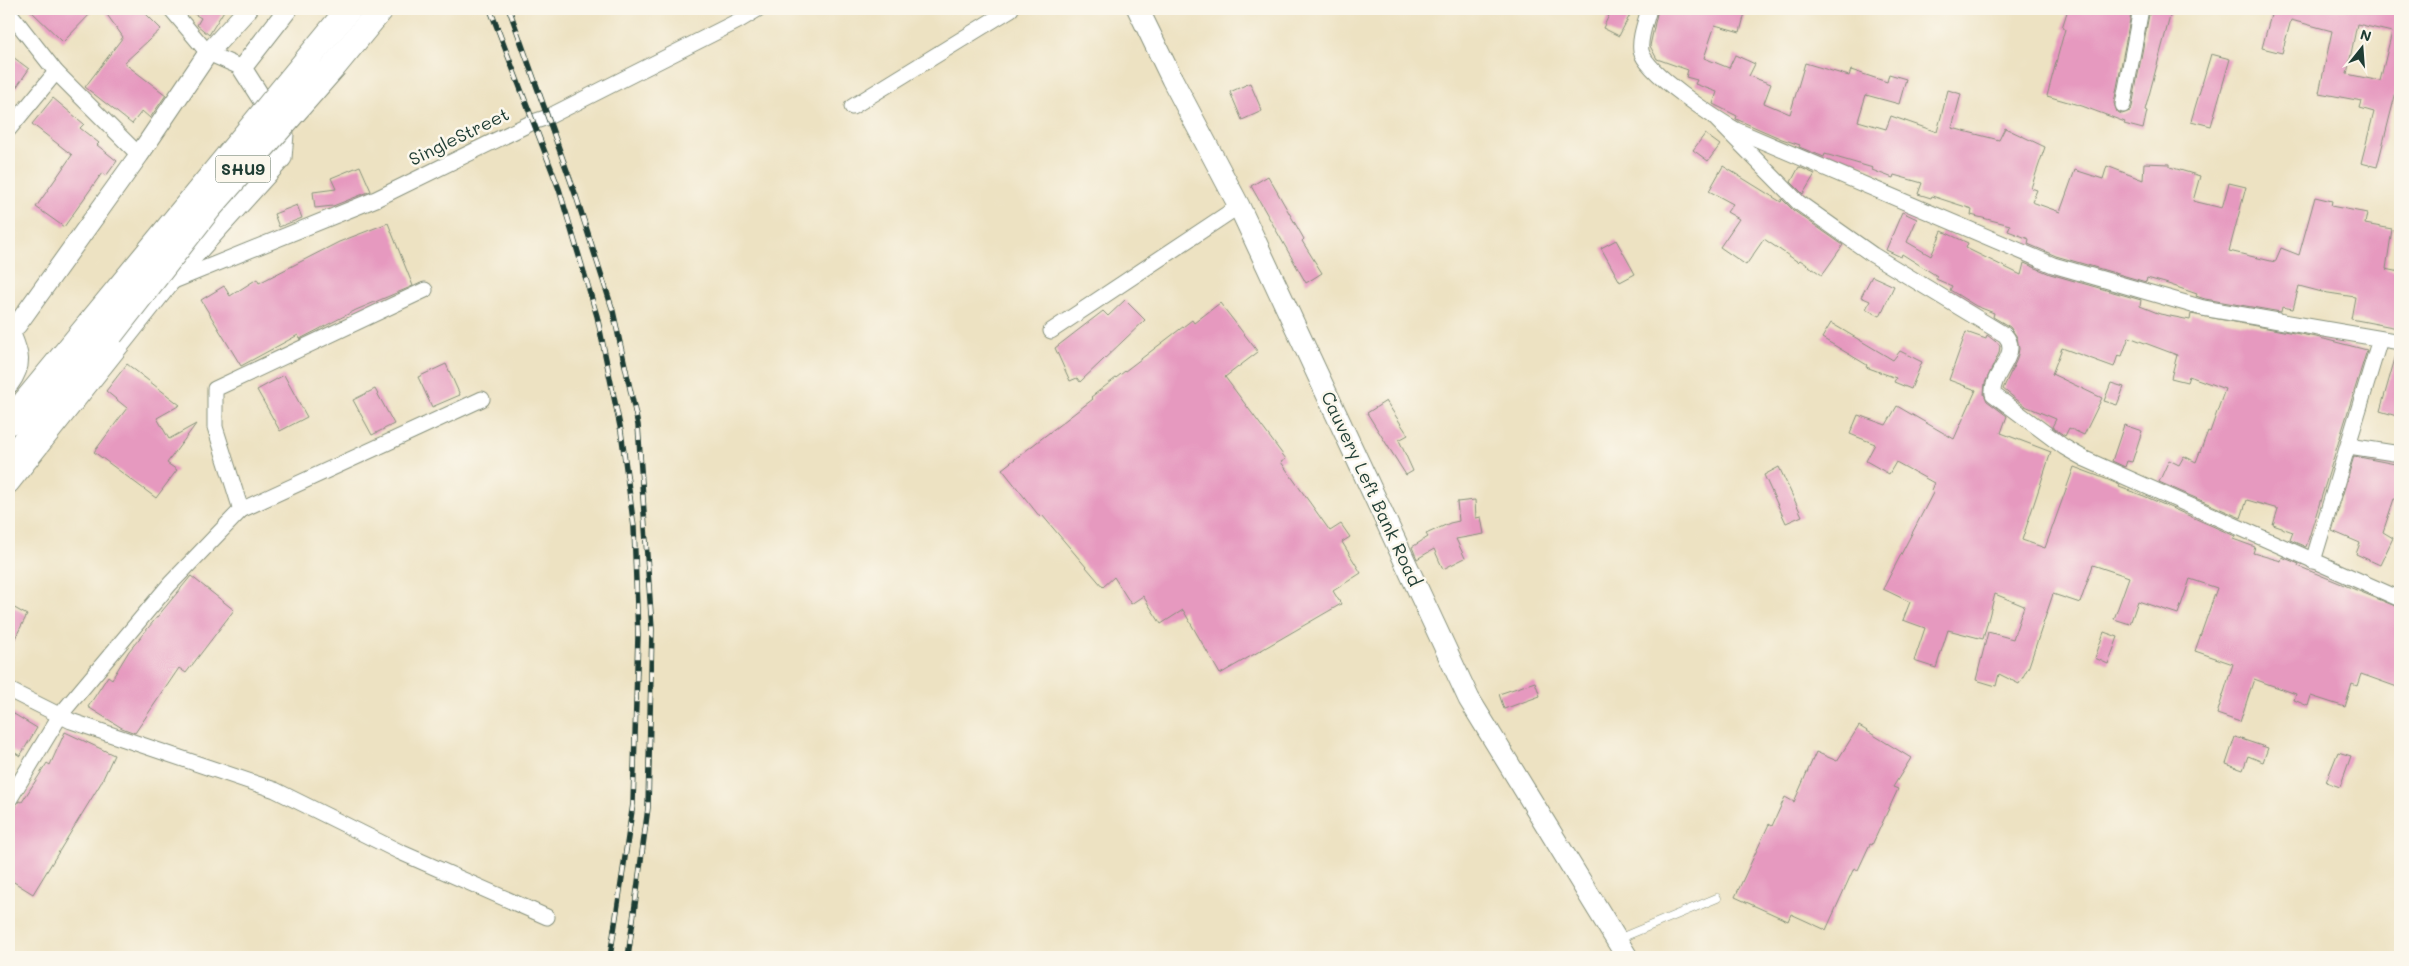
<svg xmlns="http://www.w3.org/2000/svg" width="2409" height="966" viewBox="0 0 2409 966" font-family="Mali,sans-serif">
	<rect width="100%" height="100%" fill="#fbf7ec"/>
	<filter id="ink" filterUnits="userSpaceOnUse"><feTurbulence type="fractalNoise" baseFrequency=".02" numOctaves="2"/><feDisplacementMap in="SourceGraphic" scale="10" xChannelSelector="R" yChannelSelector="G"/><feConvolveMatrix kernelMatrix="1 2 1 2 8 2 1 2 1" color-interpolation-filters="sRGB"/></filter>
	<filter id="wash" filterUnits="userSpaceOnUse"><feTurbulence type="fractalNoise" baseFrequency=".0096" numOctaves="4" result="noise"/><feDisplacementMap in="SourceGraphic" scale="20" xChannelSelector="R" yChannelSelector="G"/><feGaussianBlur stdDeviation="1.12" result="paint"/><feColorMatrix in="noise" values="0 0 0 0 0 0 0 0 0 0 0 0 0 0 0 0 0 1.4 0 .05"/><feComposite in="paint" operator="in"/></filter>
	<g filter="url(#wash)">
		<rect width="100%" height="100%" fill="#ede2c2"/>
		<g id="blocks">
			<!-- building -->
			<g fill="#e699bf" fill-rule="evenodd">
				<path d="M29,9H95L63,42Z"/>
				<path d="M103,9H141L161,29L124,63L166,95L150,118L142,111L132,124L85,87L123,37Z"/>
				<path d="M186,9H225L209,35L197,25L201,18Z"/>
				<path d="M1612,9H1633L1619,36L1603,28Z"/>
				<path d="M1658,9H1746L1740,32L1715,25L1704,58L1729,68L1735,55L1755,64L1749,76L1771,84L1764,103L1790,114L1805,63L1849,76L1851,70L1887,82L1889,74L1906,79L1899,104L1866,95L1858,121L1886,129L1891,116L1937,132L1948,90L1961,94L1952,128L1999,140L2005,128L2045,147L2031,188L2037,190L2032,202L2060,212L2075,170L2103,179L2107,166L2143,180L2144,163L2170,164V167L2200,176L2193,201L2222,208L2229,183L2246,187L2229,251L2275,262L2281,248L2299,255L2315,197L2332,201L2331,206L2367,213L2365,224L2392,229L2386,269L2400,272L2398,328L2351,319L2355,297L2322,292L2299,286L2293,309L2282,307L2281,312L2205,299L2196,296L2197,294L2165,283L2147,278L2146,282L2056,256L2028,244L2029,239L2008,231L2010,225L1971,215L1972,209L1932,196L1931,198L1918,194L1922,183L1894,175L1893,178L1872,170L1873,168L1825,154L1824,157L1799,147L1800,145L1782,139L1736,119L1737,116L1713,104L1717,92L1695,84L1697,80L1686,77L1688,70L1657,59L1650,46Z"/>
				<path d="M2068,9H2132L2114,103L2117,112L2122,114L2130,111L2132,107L2150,9H2172L2145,110L2147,111L2143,129L2124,124L2125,122L2082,106L2047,96L2065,29L2062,28Z"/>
				<path d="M2266,9H2400V76L2377,167L2361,163L2374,112L2360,108L2362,101L2319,93L2332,31L2291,20L2282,53L2262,48L2271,15L2265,14ZM2357,24L2392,32L2380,81L2347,74Z"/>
				<path d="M9,54L29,69L9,98Z"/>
				<path d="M2211,54L2230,59L2211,126L2191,121Z"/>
				<path d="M1250,83L1262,111L1242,120L1230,92Z"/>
				<path d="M53,98L84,124L80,128L99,143L97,145L117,161L106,176L102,173L64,227L36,207L72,155L32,124Z"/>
				<path d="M1705,134L1720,145L1708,161L1693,150Z"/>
				<path d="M360,166L371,191L333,206L315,208L313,192L336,189L331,178Z"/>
				<path d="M1723,166L1781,202L1782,199L1793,210L1843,245L1822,275L1800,260L1798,262L1764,239L1746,265L1720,247L1739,219L1727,212L1733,204L1709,191Z"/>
				<path d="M1799,167L1815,174L1803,194L1791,182Z"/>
				<path d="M1268,176L1304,239L1302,241L1322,273L1306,283L1251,186Z"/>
				<path d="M297,205L302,218L279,227L274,214Z"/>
				<path d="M1902,212L1917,219L1907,242L1931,256L1942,231L1968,243L1966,248L2021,275L2024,263L2050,274L2141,300L2140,306L2160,314L2190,320L2191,314L2316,337L2367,350L2306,547L2290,540L2293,532L2273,525L2278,509L2247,500L2241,518L2159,482L2169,460L2179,465L2184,456L2196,462L2208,431L2210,432L2225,389L2189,376L2187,382L2171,378L2177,355L2129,337L2122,356L2118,355L2114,367L2062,348L2052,374L2102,398L2084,435L2069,428L2065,436L2052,427L2056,419L2025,406L2003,389L2017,359L2019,349L2017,337L2010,327L1993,317L1994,313L1976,306L1950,290L1952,286L1936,279L1937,276L1902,254L1901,257L1886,250Z"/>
				<path d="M388,223L413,286L356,310L300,339L298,335L241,366L201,300L224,286L230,296L257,279L259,283L339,242Z"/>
				<path d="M1616,240L1635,274L1620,282L1601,248Z"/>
				<path d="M1872,276L1894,286L1880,316L1866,309L1870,301L1861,297Z"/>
				<path d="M1125,300L1145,320L1080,382L1077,378L1070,381L1055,348L1103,311L1108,316Z"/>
				<path d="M1220,303L1258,352L1225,377L1286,459L1281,462L1330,531L1341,524L1350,537L1342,542L1361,573L1333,591L1341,604L1220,674L1183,610L1161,624L1143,596L1131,604L1114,577L1103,587L1042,515L1040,517L1002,469L1093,399L1091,397L1192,320L1194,323Z"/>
				<path d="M1831,323L1893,360L1900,351L1922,362L1911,389L1894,382L1896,378L1866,367L1867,365L1822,338Z"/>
				<path d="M1966,332L1986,339L1987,335L2000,345L1999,353L1985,383L1984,394L1987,401L2007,416L2001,433L2051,452L2022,540L2045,548L2074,467L2106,479L2120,485L2119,487L2144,496L2235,536L2233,539L2255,547L2253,553L2281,561L2282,557L2299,564L2298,566L2400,608V688L2361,674L2357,686L2352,684L2345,707L2311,696L2308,706L2294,700L2296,694L2254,679L2240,722L2217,714L2233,664L2195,651L2217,588L2190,579L2178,614L2138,601L2130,624L2114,619L2129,577L2093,565L2080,603L2053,594L2029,666L2019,684L1999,674L1996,686L1976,680L1988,632L2013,639L2024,606L1995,594L1983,639L1948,630L1936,668L1914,661L1925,628L1903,620L1910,602L1883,589L1934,491L1931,490L1934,483L1896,462L1889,474L1866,461L1875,444L1850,434L1858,415L1886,425L1897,406L1954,439L1976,390L1949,380Z"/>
				<path d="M2396,355L2400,356V417L2380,411Z"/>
				<path d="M127,364L180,405L157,418L169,439L196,424L167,463L177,470L156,498L94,452L127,408L106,391Z"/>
				<path d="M446,364L460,395L432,407L418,377Z"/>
				<path d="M284,375L307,417L280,431L257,390Z"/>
				<path d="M2111,383L2124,387L2117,405L2104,401Z"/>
				<path d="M375,389L394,424L372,435L353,400Z"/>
				<path d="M1386,401L1408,435L1399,440L1413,471L1406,475L1367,413Z"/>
				<path d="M2124,425L2142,431L2132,462L2127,461L2125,467L2112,461Z"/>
				<path d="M2354,456L2400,465V500L2394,499L2383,532L2393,538L2380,565L2356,554L2360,543L2332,531Z"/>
				<path d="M1779,467L1802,516L1786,523L1764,475Z"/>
				<path d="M1475,500L1476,518L1481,517L1484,534L1456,539L1465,558L1443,569L1434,549L1417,559L1412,547L1428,537L1426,534L1450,523L1459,521L1457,502Z"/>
				<path d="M191,576L234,610L186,673L179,668L135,733L122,728L88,707L108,676L112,679L129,651Z"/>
				<path d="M9,605L27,615L9,650Z"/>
				<path d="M2104,632L2118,637L2108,664L2095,658Z"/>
				<path d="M1535,682L1540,696L1504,709L1499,694Z"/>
				<path d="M9,711L37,728L20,756L9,749Z"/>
				<path d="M1859,726L1911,758L1893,787L1898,789L1872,845L1870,844L1858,870L1854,868L1826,930L1791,914L1788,921L1735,897L1769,824L1772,826L1785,797L1794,802L1816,752L1837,761Z"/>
				<path d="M65,732L114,755L101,783L33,894L9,879V809L14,808L19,801L22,802L47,763L50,765Z"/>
				<path d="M2235,737L2268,748L2263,762L2248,756L2243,770L2226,764Z"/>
				<path d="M2338,752L2351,756L2340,787L2326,782Z"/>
			</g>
		</g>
	</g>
	<g filter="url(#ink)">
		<use href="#blocks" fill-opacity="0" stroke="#86907b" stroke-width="1"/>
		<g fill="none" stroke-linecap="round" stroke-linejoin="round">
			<defs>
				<path id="service" d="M1618,939L1717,898"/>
				<g id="minor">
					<path d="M171,9L208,53L242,68"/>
					<path d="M1649,9C1646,21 1639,38 1641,51C1646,73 1715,118 1736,130L2053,265L2203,308L2400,342"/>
					<path d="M9,12L56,72L139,155"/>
					<path d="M2123,105L2141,9"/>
					<path d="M852,107L1011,9"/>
					<path d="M1715,118L1798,202L1873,255L2005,335C2022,354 1990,374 1993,394L2064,447L2085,459L2400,599"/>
					<path d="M9,129L56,72"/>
					<path d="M171,282L376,199L533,122L548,117L738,21L758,9"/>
					<path d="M1051,331L1239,206"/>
					<path d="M2349,446L2400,454"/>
					<path d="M241,510L482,399"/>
					<path d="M2313,561L2380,339"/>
					<path d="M9,690L71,721L275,790L400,852L547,917"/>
					<path d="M9,800L61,714L170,584L241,510L215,427V389L425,290"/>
				</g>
				<g id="tertiary">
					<path d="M9,329L17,325L139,155L208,53L248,9"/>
					<path d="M9,384C25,362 18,352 9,329"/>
					<path d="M9,484L169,283L282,158L284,134L242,68L288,9"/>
				</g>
				<path id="secondary" d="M1138,9L1172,79L1239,206L1469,699L1627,957"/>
				<g id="trunk">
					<path d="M9,422L93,320"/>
					<path d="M9,460L111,334"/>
				</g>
			</defs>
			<!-- service casing -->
			<use href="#service" stroke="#86907b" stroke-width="9"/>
			<!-- minor casing -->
			<use href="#minor" stroke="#86907b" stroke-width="17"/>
			<!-- tertiary casing -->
			<use href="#tertiary" stroke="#86907b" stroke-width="21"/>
			<!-- secondary casing -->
			<use href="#secondary" stroke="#86907b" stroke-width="23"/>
			<!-- trunk casing -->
			<use href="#trunk" stroke="#86907b" stroke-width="27"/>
			<!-- service -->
			<use href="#service" stroke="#fff" stroke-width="8"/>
			<!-- minor -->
			<use href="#minor" stroke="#fff" stroke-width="15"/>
			<!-- tertiary -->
			<use href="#tertiary" stroke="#fff" stroke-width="19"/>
			<!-- secondary -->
			<use href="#secondary" stroke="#fff" stroke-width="21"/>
			<!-- trunk -->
			<use href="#trunk" stroke="#fff" stroke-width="25"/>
			<defs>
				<g id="rail">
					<path d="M490,9L559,189L597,316L621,431L634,527L638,635L633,804L610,957"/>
					<path d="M509,9L576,196L613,311L638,425L652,629L648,808L628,957"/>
				</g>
			</defs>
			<!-- rail casing -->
			<use href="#rail" stroke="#1f3d34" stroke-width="5.5"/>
			<!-- rail -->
			<use href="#rail" stroke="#fbf7ec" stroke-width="4" stroke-dasharray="11" stroke-linecap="butt"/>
			<defs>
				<g id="trunk-bridge">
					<path d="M93,320L349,9"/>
					<path d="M111,334L209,208L334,66L381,9"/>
				</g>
			</defs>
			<!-- trunk-bridge casing -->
			<use href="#trunk-bridge" stroke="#86907b" stroke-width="27" stroke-linecap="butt"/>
			<!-- trunk-bridge -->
			<use href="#trunk-bridge" stroke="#fff" stroke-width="25"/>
		</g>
	</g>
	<g text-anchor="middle" stroke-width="5" stroke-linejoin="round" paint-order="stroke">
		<!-- shield labels -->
		<rect fill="#fbf7ec" stroke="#61756b" stroke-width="1" x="215.5" y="155.5" width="55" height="27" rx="4"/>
		<g font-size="16" font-weight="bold" fill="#1f3d34">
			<text x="243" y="175">SHU9</text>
		</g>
		<!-- street labels -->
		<g font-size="18" fill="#1f3d34" stroke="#fbf7ec">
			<text transform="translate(459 137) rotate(-26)" y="6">SingleStreet</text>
			<text transform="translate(1371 489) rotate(65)" y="6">Cauvery Left Bank Road</text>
		</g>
	</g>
	<!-- margin -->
	<rect width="2409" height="966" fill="none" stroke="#fbf7ec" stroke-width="30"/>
	<!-- north arrow -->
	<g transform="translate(2362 48) rotate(17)" stroke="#fbf7ec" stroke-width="4" paint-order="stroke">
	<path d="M0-4L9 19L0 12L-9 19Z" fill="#1f3d34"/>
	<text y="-8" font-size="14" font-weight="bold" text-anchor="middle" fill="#1f3d34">N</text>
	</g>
</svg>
